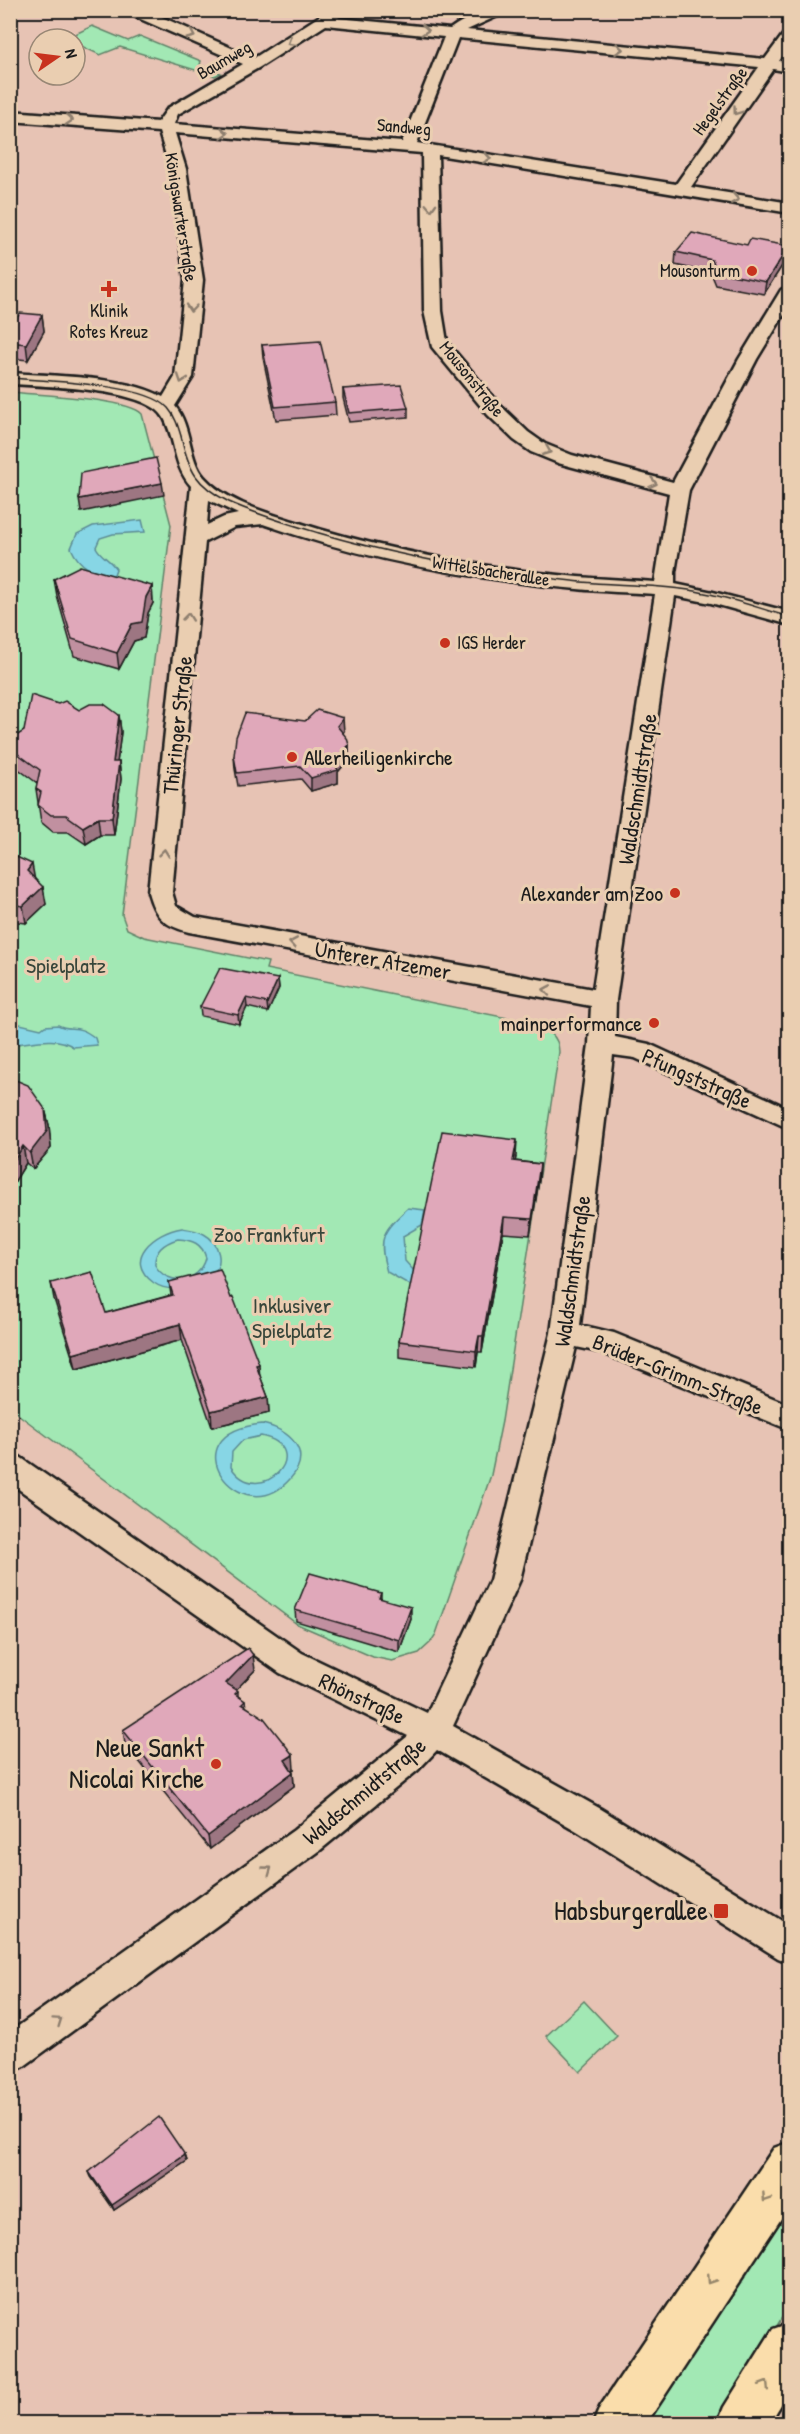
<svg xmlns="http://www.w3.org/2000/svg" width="800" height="2434" viewBox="0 0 800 2434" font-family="'Patrick Hand',sans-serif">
	<rect width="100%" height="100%" fill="#e7c3b4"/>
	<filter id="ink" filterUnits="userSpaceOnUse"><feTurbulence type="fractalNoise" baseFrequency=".0167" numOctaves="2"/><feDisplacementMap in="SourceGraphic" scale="12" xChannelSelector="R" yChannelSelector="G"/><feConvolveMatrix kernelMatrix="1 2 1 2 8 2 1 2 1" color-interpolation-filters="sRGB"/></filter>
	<g filter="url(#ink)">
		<!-- green -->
		<g fill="#a2e8b4" stroke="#5f8268" stroke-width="1.5">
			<path d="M92,26L128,41L140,36L201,61L200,65L221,73L215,76L120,47L100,55L75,43V39H65Z"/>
			<path d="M11,392C36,395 127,398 142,414L171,525L122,915L127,929L144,937L268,962L266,969L532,1023C546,1028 559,1035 559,1052L502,1421L491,1475L436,1634L430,1643L419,1653L392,1661L373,1657L297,1624L11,1409Z"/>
			<path d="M584,2001L617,2036L580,2072L546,2036Z"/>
			<path d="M789,2204V2306L718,2423L639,2424Z"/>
		</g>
		<!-- water -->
		<g fill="#87d6e5" stroke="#5c8c95" stroke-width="1.5" fill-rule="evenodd">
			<path d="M142,520L145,532L113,534L100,538L96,547C101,557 110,559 116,569L113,577C93,572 80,568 71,548L77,534L93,526Z"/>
			<path d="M10,1011L12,1013L11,1022L41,1029L45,1026L58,1025C71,1032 77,1023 95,1038L97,1045L73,1047C59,1036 34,1042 17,1044L11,1039Z"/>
			<path d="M408,1208L425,1210L422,1225L403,1236L405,1261L415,1272L412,1286L387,1272C377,1237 383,1231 408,1208Z"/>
			<path d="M182,1228C189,1229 197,1230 204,1234C219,1242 226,1265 210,1276C195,1288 170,1294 154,1283C121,1259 155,1232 182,1228ZM178,1239C192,1240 202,1243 206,1258C200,1283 167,1287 155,1265C154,1250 164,1243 178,1239Z"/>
			<path d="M262,1424C289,1429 314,1452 290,1479C241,1535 166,1433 262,1424ZM261,1436C318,1448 260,1511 231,1467L232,1452L243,1440Z"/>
		</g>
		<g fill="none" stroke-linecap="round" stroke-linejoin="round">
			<defs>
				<path id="minor" d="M132,10H146L254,58L329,10H347L338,18L450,29C469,15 487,10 511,10L467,30L765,59L785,32L790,31V46L779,61L790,63V72L773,69L691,187L790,203V213L438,155L442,311L447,342L502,407L528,432L545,444L572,455L673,482L739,359L781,290L790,285V305L757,359L689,490L675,572V584L713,592L790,612V625L711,603L675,596L616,1000L615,1037L649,1044L790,1109V1129L635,1058L613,1055L580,1325L614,1333L790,1405V1430L600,1352L576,1347L520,1580L453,1726L601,1809L790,1926V1963L778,1958L577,1831L437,1750L418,1770L318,1852L23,2067L10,2072V2032L294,1830L408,1736L280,1673L10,1483V1454L20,1457L302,1653L427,1713L490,1580L551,1333L589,1044L591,1006L189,932C163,925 155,917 148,892L191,486C173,466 176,441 164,418C149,388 43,386 10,384V373C54,376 125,376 163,397L175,377L185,280L170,169L159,132L10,121V111L158,122L168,108L243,64L136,17ZM326,25L444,37L402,142L174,124L178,114L260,67ZM458,38L759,67L676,184L417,143ZM175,133L422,153L424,311L432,347L488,415L514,440L531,452L558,463L669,493L655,582C629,580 603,579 578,577C481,568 386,551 293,521C264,512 225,501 204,477C188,459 192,427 175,406L193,377L203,280L186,169ZM209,500L238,514L224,517L207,525ZM263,524C365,560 470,579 577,589C603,592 629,592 655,594L593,989L195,917L176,906L172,892L205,542L235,527Z"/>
				<g id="primary">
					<path d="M790,2142V2205L646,2424H593L600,2407L774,2148Z"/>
					<path d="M790,2323V2390L769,2424H717L724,2407L773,2329Z"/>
				</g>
			</defs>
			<!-- minor casing -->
			<use href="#minor" stroke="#1c1c1c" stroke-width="5"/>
			<!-- primary casing -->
			<use href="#primary" stroke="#1c1c1c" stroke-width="5"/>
			<!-- minor -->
			<use href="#minor" fill="#eaceb1" fill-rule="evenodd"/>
			<!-- primary -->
			<use href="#primary" fill="#faddab" fill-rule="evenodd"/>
			<!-- tram -->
			<path stroke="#1c1c1c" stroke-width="1.5" d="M10,378C44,381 146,383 168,408C175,416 178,426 181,436C189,471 196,485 229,502C258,515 289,524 319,533C404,558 492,573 581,582C617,585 654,585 689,590C724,595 757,608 790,617"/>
		</g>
		<!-- wall -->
		<g fill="#c190a0" stroke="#1c1c1c" stroke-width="1.5">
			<path d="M747,245L789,246L787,258L764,294L716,285L711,273L675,265L676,252Z"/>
			<path d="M42,315L44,331L28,360L10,358V329Z"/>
			<path d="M262,345L335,402L336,415L276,420L263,358Z"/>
			<path d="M343,389L408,408V417L349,422L343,398Z"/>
			<path d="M54,579L152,586L153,603L148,613L144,638L134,641L119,669L74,656L57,596Z"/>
			<path d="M58,704L79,710L119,715L121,732L117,762H119L121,779L114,835H100L86,844L68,832H53L41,822L36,789L37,783L17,768L14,751L24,731Z"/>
			<path d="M344,731L343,733L349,745V759L338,772V783L311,791L301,779L238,786L235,769L234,756Z"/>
			<path d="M10,854L34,878L46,904L26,923L10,921Z"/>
			<path d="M278,979L279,988L268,1012L247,1007L239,1024L201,1016L200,1007Z"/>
			<path d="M10,1080L45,1109L49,1125L51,1148L33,1169L26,1163L10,1189Z"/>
			<path d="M516,1157L515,1161L540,1164L539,1180L530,1235L503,1233L482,1352H478L476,1367L399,1357V1341Z"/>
			<path d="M169,1282L260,1376L268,1397L269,1413L212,1427L182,1340L76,1369L54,1299L51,1283L106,1313L171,1295Z"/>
			<path d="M381,1593V1599L411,1619L399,1652L296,1621L295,1610Z"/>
			<path d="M255,1670L236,1689L238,1691V1696L245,1701L246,1707L294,1769L292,1770L293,1772L294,1786L210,1849L125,1744L123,1730Z"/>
			<path d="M185,2155L187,2161L114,2210L91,2177L89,2172Z"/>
		</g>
		<!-- shaded-wall -->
		<g fill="#9d7682" stroke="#1c1c1c" stroke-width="1.5">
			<path d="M789,246L787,258L764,294L766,282Z"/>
			<path d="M42,315L44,331L28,360L26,344Z"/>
			<path d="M162,483L164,495L81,512L79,499Z"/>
			<path d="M152,586L153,603L148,613L144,638L134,641L119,669L117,653Z"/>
			<path d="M119,715L121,732L115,779L113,762Z"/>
			<path d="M343,718L344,731L338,740L337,726Z"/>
			<path d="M349,745V759L338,772V783L311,791V778L334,763Z"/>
			<path d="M119,762L121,779L114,835L112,818Z"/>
			<path d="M98,818L100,835L86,844L83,827Z"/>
			<path d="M32,864L35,881L27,871Z"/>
			<path d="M43,887L46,904L26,923L23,906Z"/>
			<path d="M278,979L279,988L268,1012L267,1003Z"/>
			<path d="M246,998L247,1007L239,1024L238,1015Z"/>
			<path d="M45,1109L49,1125L51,1148L33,1169L30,1153Z"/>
			<path d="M517,1140L516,1157L512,1177L513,1161Z"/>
			<path d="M23,1146L26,1163L10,1189V1167Z"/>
			<path d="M540,1164L539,1180L530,1235L532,1219Z"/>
			<path d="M504,1217L503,1233L482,1352L483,1336Z"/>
			<path d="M180,1324L182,1340L76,1369L73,1354Z"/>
			<path d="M479,1336L478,1352L476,1367V1351Z"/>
			<path d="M259,1364L260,1380L256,1365Z"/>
			<path d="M268,1397L269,1413L212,1427L211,1411Z"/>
			<path d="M411,1607V1619L399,1652V1640Z"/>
			<path d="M253,1655L255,1670L228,1698L226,1683Z"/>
			<path d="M293,1755L294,1769L286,1774L285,1760Z"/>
			<path d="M293,1772L294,1786L210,1849L208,1836Z"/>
			<path d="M185,2155L187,2161L114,2210L112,2205Z"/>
		</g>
		<!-- building -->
		<g fill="#e0a8ba" stroke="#1c1c1c" stroke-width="1.5">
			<path d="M692,233L747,245L750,239L789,246L766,282L717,272L712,260L676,252Z"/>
			<path d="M20,313L42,315L26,344L10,342V329Z"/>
			<path d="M320,341L335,402L275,407L262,345Z"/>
			<path d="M401,385L408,408L349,413L343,389Z"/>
			<path d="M156,458L162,483L79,499L81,473Z"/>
			<path d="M80,566L152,586L146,597L142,622L132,624L117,653L72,639L54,579Z"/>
			<path d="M31,695L58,704L65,701L79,710L90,704H104L119,715L113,762H119L112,818H98L83,827L66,815H51L38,805L41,792L36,789L40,770L14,751L16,736L24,731Z"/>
			<path d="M317,710L343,718L337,726L347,738L349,745L334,763L338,770L311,778L300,766L237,773L234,756L236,737L245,713L305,721Z"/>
			<path d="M10,854L32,864L27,871L43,887L23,906L10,904Z"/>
			<path d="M220,968L278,979L267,1003L246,998L238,1015L200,1007Z"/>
			<path d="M13,1079L28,1085L45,1109L47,1131L30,1153L23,1146L10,1167V1080Z"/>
			<path d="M442,1131L517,1140L513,1161L540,1164L532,1219L504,1217L483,1336H479L476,1351L399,1341Z"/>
			<path d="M220,1269L231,1298L233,1297L259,1364L256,1365L268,1397L211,1411L180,1324L73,1354L51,1283L92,1272L106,1313L173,1295L169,1282Z"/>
			<path d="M310,1573L381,1593L379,1598L411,1607L399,1640L295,1610Z"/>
			<path d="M248,1648L253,1655L226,1683L238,1691L235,1694L245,1701L242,1704L264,1718L286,1746L293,1755L285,1760L293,1772L208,1836L123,1730Z"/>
			<path d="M159,2117L185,2155L112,2205L89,2172Z"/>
		</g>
		<!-- one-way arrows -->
		<defs><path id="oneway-chevron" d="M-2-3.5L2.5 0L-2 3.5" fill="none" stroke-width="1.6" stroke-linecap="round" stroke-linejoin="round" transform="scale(1.5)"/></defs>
		<g stroke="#8d7e6e">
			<use href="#oneway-chevron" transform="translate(425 30) rotate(5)"/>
			<use href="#oneway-chevron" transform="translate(191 35) rotate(24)"/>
			<use href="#oneway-chevron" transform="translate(291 42) rotate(148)"/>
			<use href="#oneway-chevron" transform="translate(619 49) rotate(6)"/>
			<use href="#oneway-chevron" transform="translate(737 111) rotate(126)"/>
			<use href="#oneway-chevron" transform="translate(69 120) rotate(4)"/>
			<use href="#oneway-chevron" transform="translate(224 133) rotate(4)"/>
			<use href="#oneway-chevron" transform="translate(487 158) rotate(9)"/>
			<use href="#oneway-chevron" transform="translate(735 199) rotate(10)"/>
			<use href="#oneway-chevron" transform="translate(431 207) rotate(88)"/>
			<use href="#oneway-chevron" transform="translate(191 308) rotate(95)"/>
			<use href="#oneway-chevron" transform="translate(182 379) rotate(109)"/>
			<use href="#oneway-chevron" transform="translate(547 451) rotate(22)"/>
			<use href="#oneway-chevron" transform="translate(653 483) rotate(14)"/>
			<use href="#oneway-chevron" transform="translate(188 617) rotate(-84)"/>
			<use href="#oneway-chevron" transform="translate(164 853) rotate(-84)"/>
			<use href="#oneway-chevron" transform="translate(293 943) rotate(-170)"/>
			<use href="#oneway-chevron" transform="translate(547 990) rotate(-170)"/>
			<use href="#oneway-chevron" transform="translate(268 1870) rotate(-36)"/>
			<use href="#oneway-chevron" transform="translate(58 2021) rotate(-35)"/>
		</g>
		<g stroke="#96866b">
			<use href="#oneway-chevron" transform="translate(766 2198) rotate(124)"/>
			<use href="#oneway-chevron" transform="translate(711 2280) rotate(123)"/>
			<use href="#oneway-chevron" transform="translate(765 2385) rotate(-58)"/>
		</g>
	</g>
	<!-- markers -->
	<g fill="#c8321e" stroke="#eaceb1" stroke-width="2">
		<circle cx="752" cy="271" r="6"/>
		<path d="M106 280h6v6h6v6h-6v6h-6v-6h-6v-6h6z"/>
		<circle cx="445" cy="643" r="6"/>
		<circle cx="292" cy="757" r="6"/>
		<circle cx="675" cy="893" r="6"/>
		<circle cx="654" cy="1023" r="6"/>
		<circle cx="216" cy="1764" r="6"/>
		<rect x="713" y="1903" width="16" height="16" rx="3"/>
	</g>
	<g text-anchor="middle" stroke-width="6" stroke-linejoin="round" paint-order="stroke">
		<!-- far-street labels -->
		<g font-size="18" fill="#1c1c1c" stroke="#eaceb1">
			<text transform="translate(224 60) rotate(-30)" y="6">Baumweg</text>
			<text transform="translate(720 101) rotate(-54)" y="6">Hegelstraße</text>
			<text transform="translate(404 127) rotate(5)" y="6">Sandweg</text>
			<text transform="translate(181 217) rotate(81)" y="6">Königswarterstraße</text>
			<text transform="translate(472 379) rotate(51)" y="6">Mousonstraße</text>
			<text transform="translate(491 571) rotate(9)" y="6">Wittelsbacherallee</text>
		</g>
		<!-- far-poi labels -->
		<g font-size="18" fill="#1c1c1c" stroke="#eaceb1" text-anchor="end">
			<text x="740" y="277">Mousonturm</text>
			<text x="109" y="317" text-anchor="middle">Klinik<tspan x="109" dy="21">Rotes Kreuz</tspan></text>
			<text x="457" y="649" text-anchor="start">IGS Herder</text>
		</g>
		<!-- street labels -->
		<g font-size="22" fill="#1c1c1c" stroke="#eaceb1">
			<text transform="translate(177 725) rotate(-84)" y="8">Thüringer Straße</text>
			<text transform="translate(637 789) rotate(-81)" y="8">Waldschmidtstraße</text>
			<text transform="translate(383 960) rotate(10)" y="8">Unterer Atzemer</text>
			<text transform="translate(697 1078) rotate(24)" y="8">Pfungststraße</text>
			<text transform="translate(572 1271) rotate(-82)" y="8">Waldschmidtstraße</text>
			<text transform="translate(678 1374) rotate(22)" y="8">Brüder-Grimm-Straße</text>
			<text transform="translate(362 1698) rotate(25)" y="8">Rhönstraße</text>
			<text transform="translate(364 1791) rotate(-40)" y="8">Waldschmidtstraße</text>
		</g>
		<!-- poi labels -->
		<g font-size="22" fill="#1c1c1c" stroke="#eaceb1" text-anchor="end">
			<text x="304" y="765" text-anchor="start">Allerheiligenkirche</text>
			<text x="663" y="901">Alexander am Zoo</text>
			<text x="642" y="1031">mainperformance</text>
		</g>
		<!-- park labels -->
		<g font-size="22" fill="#37453a" stroke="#eaceb1">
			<text x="66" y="973">Spielplatz</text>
			<text x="269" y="1242">Zoo Frankfurt</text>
			<text x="292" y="1313">Inklusiver<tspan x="292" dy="25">Spielplatz</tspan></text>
		</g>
		<!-- near-poi labels -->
		<g font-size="27" fill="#1c1c1c" stroke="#eaceb1" text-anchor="end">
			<text x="204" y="1757">Neue Sankt<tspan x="204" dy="31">Nicolai Kirche</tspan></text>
			<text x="708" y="1920">Habsburgerallee</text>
		</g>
	</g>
	<!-- margin -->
	<rect width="800" height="2434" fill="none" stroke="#eaceb1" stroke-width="36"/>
	<rect x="18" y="18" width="764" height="2398" fill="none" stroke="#1c1c1c" stroke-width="2" filter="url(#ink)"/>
	<!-- north arrow -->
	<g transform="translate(57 57) rotate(76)"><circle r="28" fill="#eaceb1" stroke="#988775" stroke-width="1.5"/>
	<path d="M0-4.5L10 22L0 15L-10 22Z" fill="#c8321e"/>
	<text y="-9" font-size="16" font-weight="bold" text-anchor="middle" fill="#1c1c1c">N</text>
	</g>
</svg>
